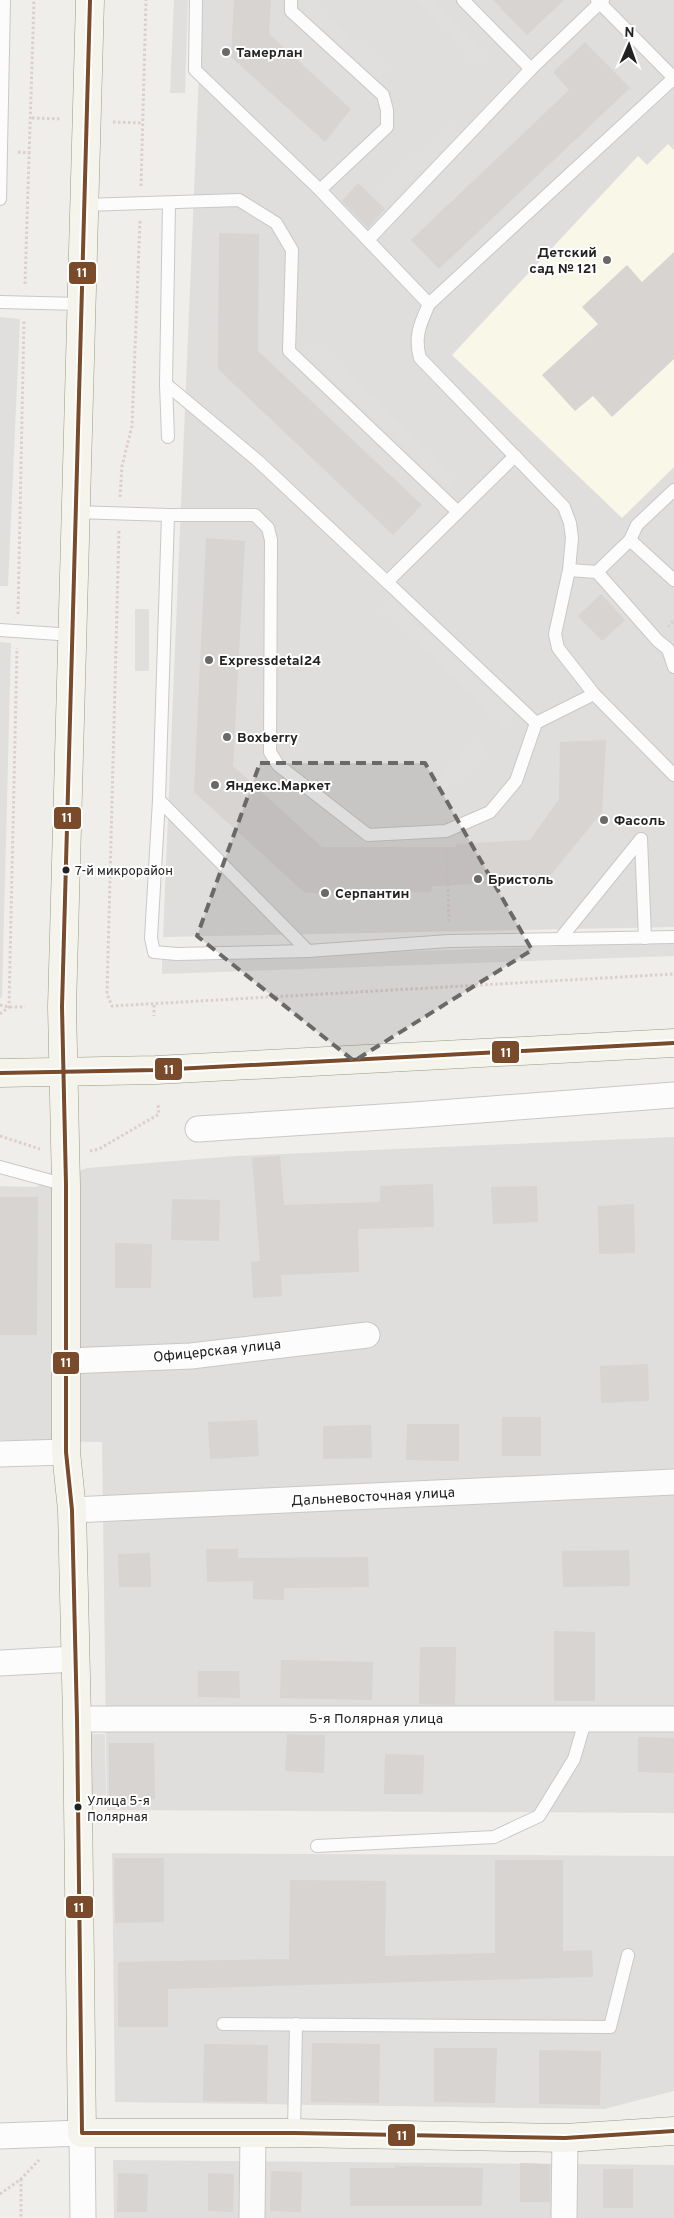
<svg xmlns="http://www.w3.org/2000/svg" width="674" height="2218" viewBox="0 0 674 2218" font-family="Overpass,sans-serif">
	<rect width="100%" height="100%" fill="#f0eeeb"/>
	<!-- residential -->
	<g fill="#dfdedc">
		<path d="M202,0H674V927L163,937Z"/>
		<path d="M674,1137V1813L107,1810L102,1442L0,1440V1186L35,1187L87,1168L236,1156Z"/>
		<path d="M112,1853L674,1856V2091L604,2109L115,2102Z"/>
		<path d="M113,2160L674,2165V2218H114Z"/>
	</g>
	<!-- education -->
	<path fill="#f8f7e8" d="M668,144L674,150V467L622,518L452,355L638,156L647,165Z"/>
	<!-- parking -->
	<g fill="#e0dfde">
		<path d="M174,0H188L185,93H170Z"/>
		<path d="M416,0H435L486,56L476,65Z"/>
		<path d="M311,2L388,68L379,79L302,13Z"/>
		<path d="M449,124L459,134L386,205L376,195Z"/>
		<path d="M0,317L20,319L8,586H0Z"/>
		<path d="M317,343L458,479L448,490L307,353Z"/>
		<path d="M391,599L514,715L504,726L381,609Z"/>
		<rect x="135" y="609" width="14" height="62"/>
		<path d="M0,642L11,643L2,997L0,998Z"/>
		<path d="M478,740L488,750L443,792L433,782Z"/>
		<path d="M674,942V956L162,974V960Z"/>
		<path d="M90,1734H105L106,1795L92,1796Z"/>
	</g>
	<!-- building -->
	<g fill="#d7d4d2">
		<path d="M234,0H271L269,34L351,109L325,142L231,57Z"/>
		<path d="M493,0H564L527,35Z"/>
		<path d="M585,42L630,88L439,269L411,240L569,90L553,72Z"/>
		<path d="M358,183L385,209L368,228L342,201Z"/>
		<path d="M219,233L259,234L258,351L422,505L393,535L218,369Z"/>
		<path d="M674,252V359L612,417L593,396L575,411L542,375L598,324L582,307L627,265L642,282Z"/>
		<path d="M206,538L245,541L233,766L322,847H456V844L530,840L559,799L560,742L606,740L602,812L546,881L432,886L431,892L305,893L194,792Z"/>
		<path d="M601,594L625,620L602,641L578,616Z"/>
		<path d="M280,1156L284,1205L380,1202V1186L433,1184L434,1227L358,1229L359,1272L281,1275L282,1296L253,1298L251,1262L260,1261L252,1158Z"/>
		<path d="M537,1186L538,1222L493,1224L491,1187Z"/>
		<path d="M0,1197H38L37,1335H0Z"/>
		<path d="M172,1199L220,1200L219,1241L171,1240Z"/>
		<path d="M634,1204L635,1253L599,1254L598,1206Z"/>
		<path d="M115,1243L152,1244L151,1288H115Z"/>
		<path d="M648,1364L649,1401L601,1403L600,1366Z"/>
		<rect x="502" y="1417" width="39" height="39"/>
		<path d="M257,1420L259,1456L210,1459L208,1422Z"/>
		<path d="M407,1424H459V1461L406,1460Z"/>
		<path d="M371,1425L372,1458L323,1459V1426Z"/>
		<path d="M206,1549H238V1558L368,1557L369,1587L284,1588V1600L253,1599V1581L207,1582Z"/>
		<path d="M629,1550L630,1586L563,1587L562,1551Z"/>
		<path d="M150,1553L151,1587H119L118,1554Z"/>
		<path d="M554,1631L595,1632V1701H554Z"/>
		<path d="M420,1647H456L455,1705L419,1704Z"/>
		<path d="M281,1660L373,1662L372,1700L280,1698Z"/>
		<path d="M198,1671H239L240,1698L198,1697Z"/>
		<path d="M287,1734L325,1735L324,1773L285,1771Z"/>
		<path d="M638,1737L674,1738V1773L638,1772Z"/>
		<path d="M109,1743H154L155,1799L109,1800Z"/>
		<path d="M385,1754L424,1755L423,1794H384Z"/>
		<path d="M114,1858H164V1922L115,1923Z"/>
		<path d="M495,1860H563V1951L592,1950L593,1977L168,1989V2027H118V1962L289,1959L290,1880L386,1881L385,1956L495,1953Z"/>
		<path d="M312,2043L380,2044L379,2103L311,2102Z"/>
		<path d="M204,2044L268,2045L267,2102L203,2101Z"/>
		<path d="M434,2048H497L495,2103L434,2102Z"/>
		<path d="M539,2050L601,2051L600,2105L539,2104Z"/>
		<path d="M520,2163L550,2164V2202H520Z"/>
		<path d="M395,2166L483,2168L482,2206H350V2168H395Z"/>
		<rect x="603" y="2169" width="30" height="39"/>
		<path d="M271,2171L302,2172L301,2212L270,2211Z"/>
		<path d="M118,2173L148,2174L147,2212H117Z"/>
		<path d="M208,2173L234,2174L233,2212L208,2211Z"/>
	</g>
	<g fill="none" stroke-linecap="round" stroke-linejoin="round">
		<defs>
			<g id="lane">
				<path d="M196,0L195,70L320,190L429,304C420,324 414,337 420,358L564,507L570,523L572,538L569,570L555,634L558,648L594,694L674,775"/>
				<path d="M291,0V11L383,95L387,110V127L320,190"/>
				<path d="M463,0L531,69"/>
				<path d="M0,199L4,0"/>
				<path d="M84,205L239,200L276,223L292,250L289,351L458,512"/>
				<path d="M368,240L531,69L603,0"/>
				<path d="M0,302L81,304"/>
				<path d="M429,304L674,78L597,0"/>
				<path d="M166,384L258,461L387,582L515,456"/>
				<path d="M168,437L166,384L169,203"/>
				<path d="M75,512L168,515H255L268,528L271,540L270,752L278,765L368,835L446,831L490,812L516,781L536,723L594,694"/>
				<path d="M168,515L159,800L151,938L154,952L177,954L308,951L449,941L674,937"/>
				<path d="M630,540L674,580"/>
				<path d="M569,570L597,572L630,540L637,525L674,490"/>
				<path d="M597,572L658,641L668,649L674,667"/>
				<path d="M387,582L536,723"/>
				<path d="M0,630L73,635"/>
				<path d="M159,800L308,951"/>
				<path d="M641,839L645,938"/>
				<path d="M560,939L641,839"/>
				<path d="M0,1167L66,1185"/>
				<path d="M317,1846L494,1837L539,1816L574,1759L586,1718"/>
				<path d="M223,2024L610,2027L628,1955"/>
				<path d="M294,2133L296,2024"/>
			</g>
			<g id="street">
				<path d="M198,1129L414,1115L674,1095"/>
				<path d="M67,1361L191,1356L367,1335"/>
				<path d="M0,1454L66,1452"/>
				<path d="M72,1510L674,1482"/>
				<path d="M0,1663L75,1659"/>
				<path d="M77,1719H674"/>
				<path d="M0,2136L82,2133L83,2218"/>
				<path d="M252,2218L253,2134"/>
				<path d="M564,2218L565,2138"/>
			</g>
			<g id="secondary">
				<path d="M90,0L62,1007L66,1185V1452L72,1510L77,1719L82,2133H294L565,2138L674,2131"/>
				<path d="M0,1073L156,1070L674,1043"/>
			</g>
		</defs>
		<!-- lane casing -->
		<use href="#lane" stroke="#c9c8c7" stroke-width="14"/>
		<!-- street casing -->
		<use href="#street" stroke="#c9c8c7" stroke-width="27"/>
		<!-- secondary casing -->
		<use href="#secondary" stroke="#999a82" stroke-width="29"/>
		<!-- path -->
		<g stroke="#dccecd" stroke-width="3" stroke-dasharray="2.5 2.5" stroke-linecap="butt">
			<path d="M32,118L61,119"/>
			<path d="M113,122L142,123"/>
			<path d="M18,152L30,153"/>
			<path d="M141,186L146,0"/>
			<path d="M25,284L34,0"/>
			<path d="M120,497L122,466L132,426L140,220"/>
			<path d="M119,531L107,994L112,1006L674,974"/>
			<path d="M18,614L24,320"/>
			<path d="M668,627L674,620"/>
			<path d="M447,849L449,923"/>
			<path d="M0,1005L9,1007H25"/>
			<path d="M154,1005V1016"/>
			<path d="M0,1014L9,1007L17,648"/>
			<path d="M0,1136L40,1149"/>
			<path d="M90,1151L99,1149L159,1114L158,1105"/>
			<path d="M21,2179V2218"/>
			<path d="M0,2194L21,2179L39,2160"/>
		</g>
		<!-- lane -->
		<use href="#lane" stroke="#fdfcfc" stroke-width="12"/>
		<!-- street -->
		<use href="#street" stroke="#fdfcfc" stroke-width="25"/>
		<!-- secondary -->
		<use href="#secondary" stroke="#f4f4ed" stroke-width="28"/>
		<defs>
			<g id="bus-1">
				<path d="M90,0L62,1007L66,1185V1452L72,1510L77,1719L82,2133H294L565,2138L674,2131"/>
				<path d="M0,1073L156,1070L674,1043"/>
			</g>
		</defs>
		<!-- bus-1 casing -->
		<use href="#bus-1" stroke="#fff" stroke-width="8"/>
		<!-- bus-1 -->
		<use href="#bus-1" stroke="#7a4b2a" stroke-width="4"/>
	</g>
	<!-- marked area -->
	<path fill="#6a6968" fill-opacity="0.2" stroke="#6a6968" stroke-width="4" stroke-dasharray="10 6" stroke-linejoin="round" d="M260,763H425L532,950L354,1061L197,936Z"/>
	<!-- markers -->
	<g fill="#6a6968" stroke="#fff" stroke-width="2">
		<circle cx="226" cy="52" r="5"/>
		<circle cx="607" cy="260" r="5"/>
		<circle cx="209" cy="660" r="5"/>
		<circle cx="227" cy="737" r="5"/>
		<circle cx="215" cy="785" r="5"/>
		<circle cx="604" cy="820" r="5"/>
		<circle cx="478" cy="879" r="5"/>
		<circle cx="325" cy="893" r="5"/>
	</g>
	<g fill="#222" stroke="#fff" stroke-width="2">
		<circle cx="66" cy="870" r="4.5"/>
		<circle cx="78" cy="1807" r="4.5"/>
	</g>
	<g text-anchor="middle" stroke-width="4" stroke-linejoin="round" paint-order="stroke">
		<!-- bus labels -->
		<g font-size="13" fill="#222" stroke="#fff" text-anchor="start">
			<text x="75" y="875">7-й микрорайон</text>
			<text x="87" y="1805">Улица 5-я<tspan x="87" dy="16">Полярная</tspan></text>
		</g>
		<!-- poi labels -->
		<g font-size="14" font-weight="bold" fill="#222" stroke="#fff" text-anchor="start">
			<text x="236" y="57">Тамерлан</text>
			<text x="597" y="257" text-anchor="end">Детский<tspan x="597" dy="16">сад № 121</tspan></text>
			<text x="219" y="665">Expressdetal24</text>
			<text x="237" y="742">Boxberry</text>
			<text x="225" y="790">Яндекс.Маркет</text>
			<text x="614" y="825">Фасоль</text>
			<text x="488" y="884">Бристоль</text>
			<text x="335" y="898">Серпантин</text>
		</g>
		<!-- street labels -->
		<g font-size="14" fill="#222" stroke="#fff">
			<text transform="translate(217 1350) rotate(-6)" y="5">Офицерская улица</text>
			<text transform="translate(373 1496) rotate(-3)" y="5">Дальневосточная улица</text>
			<text x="376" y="1723">5-я Полярная улица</text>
		</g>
	</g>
	<g stroke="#fff" stroke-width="2">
		<rect x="68" y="261" width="29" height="24" rx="5" fill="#7a4b2a"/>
		<rect x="53" y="806" width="29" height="24" rx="5" fill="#7a4b2a"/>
		<rect x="491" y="1040" width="29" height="24" rx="5" fill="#7a4b2a"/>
		<rect x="154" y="1057" width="29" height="24" rx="5" fill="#7a4b2a"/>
		<rect x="52" y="1351" width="28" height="24" rx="5" fill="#7a4b2a"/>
		<rect x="65" y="1895" width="29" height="24" rx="5" fill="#7a4b2a"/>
		<rect x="387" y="2123" width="29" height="24" rx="5" fill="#7a4b2a"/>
	</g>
	<g font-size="14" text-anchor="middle" font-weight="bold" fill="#fff">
		<text x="82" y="277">11</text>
		<text x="67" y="822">11</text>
		<text x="506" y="1057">11</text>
		<text x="169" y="1074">11</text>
		<text x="66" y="1367">11</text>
		<text x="79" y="1912">11</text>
		<text x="402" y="2140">11</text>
	</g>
	<!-- north arrow -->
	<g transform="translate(629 45) rotate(2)" stroke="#ffffff" stroke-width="4" paint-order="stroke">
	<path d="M0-4L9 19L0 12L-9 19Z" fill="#222222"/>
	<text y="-8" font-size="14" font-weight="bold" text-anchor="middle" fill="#222222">N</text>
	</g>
</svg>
